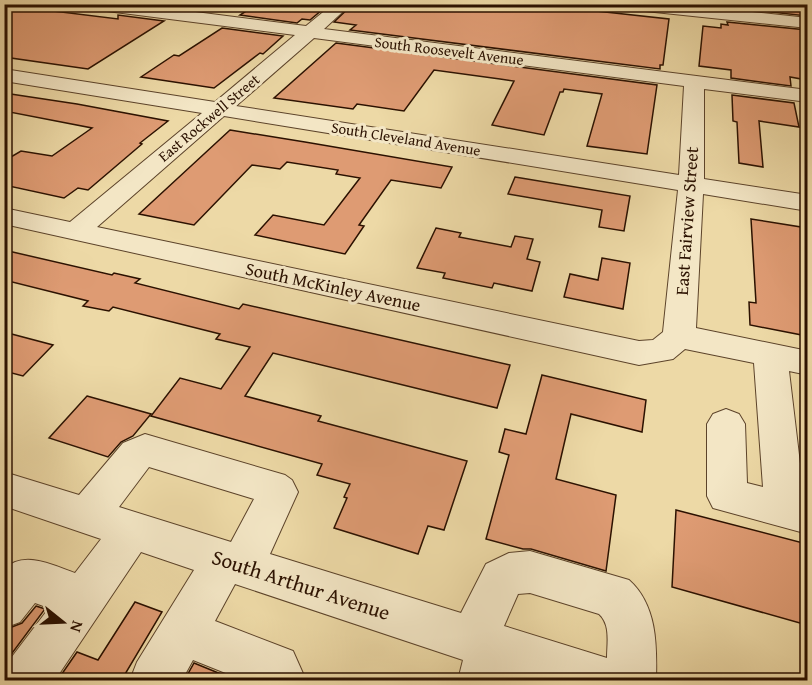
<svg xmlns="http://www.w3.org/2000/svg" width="812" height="685" viewBox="0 0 812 685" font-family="'Gentium Book Plus',serif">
	<rect width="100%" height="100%" fill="#edd9a6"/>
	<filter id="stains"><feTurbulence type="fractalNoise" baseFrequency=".00333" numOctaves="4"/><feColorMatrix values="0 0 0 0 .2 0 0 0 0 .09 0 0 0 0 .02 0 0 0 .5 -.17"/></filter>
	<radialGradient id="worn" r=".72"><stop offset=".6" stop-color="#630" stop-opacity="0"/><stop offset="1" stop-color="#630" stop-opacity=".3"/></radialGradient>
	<!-- building -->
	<g fill="#de9b73" stroke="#2b1100" stroke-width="1.5">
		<path d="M257,4H329L310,20L302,19L297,23L240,15Z"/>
		<path d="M353,4H532L669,19L663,65H660V69L350,30L356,25L334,22Z"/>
		<path d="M725,4H804L807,16L725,7Z"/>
		<path d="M4,5L118,19V15L164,21L88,69L4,57Z"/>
		<path d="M727,22L807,30V80L790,77L791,86L731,78V70L699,66L703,26L721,28V24L728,25Z"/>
		<path d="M222,28L283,36L263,54L260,53L214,88L141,77L174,55L179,56Z"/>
		<path d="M336,43L657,85L647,154L587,146L602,94L564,89L563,92H560L544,135L492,125L514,81L500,79L434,70L404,111L357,104L353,109L274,98Z"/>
		<path d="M4,93L77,104L168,121L140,143L142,144L88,190L78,188L64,198L4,185V161L21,151L52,156L92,128L4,111Z"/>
		<path d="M732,95L794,103L799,127L759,121L763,167L739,163L737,122L733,121Z"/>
		<path d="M230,130L305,142L452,167L441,188L391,180L359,225L364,226L345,254L255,235L273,215L324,225L360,178L336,174L338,170L287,162L280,169L252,165L194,225L139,214Z"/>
		<path d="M515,177L630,196L624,231L599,227L602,210L508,194Z"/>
		<path d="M751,219L807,228V336L750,325L749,302L756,303Z"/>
		<path d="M436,228L461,233L459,237L511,247L515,236L533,239L527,259L540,262L532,291L494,283L492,288L443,278L445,273L417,268Z"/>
		<path d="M4,250L112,275L114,273L140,279L135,283L239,309L243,304L510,365L497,408L273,353L245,396L321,416L318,421L467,461L444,530L428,526L418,554L334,528L347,498L344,497L350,484L317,475L322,464L151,416L180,378L221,389L250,347L216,339L220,334L113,307L109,311L83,306L88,301L4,280Z"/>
		<path d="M602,258L630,263L623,309L564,297L570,274L598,280Z"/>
		<path d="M4,332L53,345L23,376L4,371Z"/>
		<path d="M542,375L646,400L642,432L571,414L556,479L616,495L606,571L531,549H523L486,539L509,455L499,452L505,429L526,434Z"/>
		<path d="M87,396L151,414L133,436L121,442L108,457L49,438Z"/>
		<path d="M676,510L807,544V625L672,587Z"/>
		<path d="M135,602L162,612L121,681H57L77,652L98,660Z"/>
		<path d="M36,606L45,609L4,664V630L22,623Z"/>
		<path d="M194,663L238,681H184Z"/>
	</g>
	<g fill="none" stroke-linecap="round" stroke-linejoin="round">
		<defs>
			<g id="minor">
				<path d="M83,4H133L306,26L333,4H351L324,29L808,90V102L704,89V179L808,195V211L703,194L696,328L808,351V375L789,371L804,497L808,498V534L713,508L707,496V424L713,414L726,409L739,414L745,424L747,483L763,487L754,363L685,349L673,359L639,365L4,224V208L70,222L202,113L4,81V69L215,102L295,35L91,9ZM314,38L684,86L679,175L236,106ZM224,116L678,190L663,332L653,340L639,341L97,227Z"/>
				<path d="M618,4H677L808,18V28L626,9Z"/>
				<path d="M145,434L285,475L292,480L298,492L270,554L461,613L486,564L509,553L530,551L629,580C657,605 657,645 656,680H525L509,675L508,680H458L463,660L235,584L215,621L293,651L305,678L304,680H243L193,660L182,680H130L137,662L194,570L141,552L55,680H4V671L8,662L49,608L35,603L20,622L4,628V570C23,549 54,566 75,573L101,539L4,506V472L79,495L123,443ZM149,467L254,499L231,542L119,507ZM530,593L599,614C611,625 607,643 607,658L504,626L518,594Z"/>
			</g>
		</defs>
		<!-- minor casing -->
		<use href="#minor" stroke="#5c432a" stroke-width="2"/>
		<!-- minor -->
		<use href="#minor" fill="#f3e6c5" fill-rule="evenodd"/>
	</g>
	<g text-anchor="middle" stroke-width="6" stroke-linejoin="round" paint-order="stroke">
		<!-- far-street labels -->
		<g font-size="15" fill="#2b1100" stroke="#f3e6c5">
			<text transform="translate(449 51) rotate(7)" y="5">South Roosevelt Avenue</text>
			<text transform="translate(209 118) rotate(-40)" y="5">East Rockwell Street</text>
			<text transform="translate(406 139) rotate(9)" y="5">South Cleveland Avenue</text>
		</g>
		<!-- street labels -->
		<g font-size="18" fill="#2b1100" stroke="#f3e6c5">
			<text transform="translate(687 221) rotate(-86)" y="6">East Fairview Street</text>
			<text transform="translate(333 287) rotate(12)" y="6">South McKinley Avenue</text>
		</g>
		<!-- near-street labels -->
		<g font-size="21" fill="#2b1100" stroke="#f3e6c5">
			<text transform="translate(301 585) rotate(18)" y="7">South Arthur Avenue</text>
		</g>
	</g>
	<!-- margin -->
	<rect width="812" height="685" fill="none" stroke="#edd9a6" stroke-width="24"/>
	<rect x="6" y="6" width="800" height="673" fill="none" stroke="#2b1100" stroke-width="3"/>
	<rect x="12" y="12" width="788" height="661" fill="none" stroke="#2b1100" stroke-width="1.5"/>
	<!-- north arrow -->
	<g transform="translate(63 622) rotate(108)" stroke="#f3e6c5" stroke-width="4.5" paint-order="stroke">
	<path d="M0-4.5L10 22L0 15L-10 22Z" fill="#2b1100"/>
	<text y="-9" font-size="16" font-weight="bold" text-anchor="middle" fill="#2b1100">N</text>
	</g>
	<rect width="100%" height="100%" filter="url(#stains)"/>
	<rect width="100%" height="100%" fill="url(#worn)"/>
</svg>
